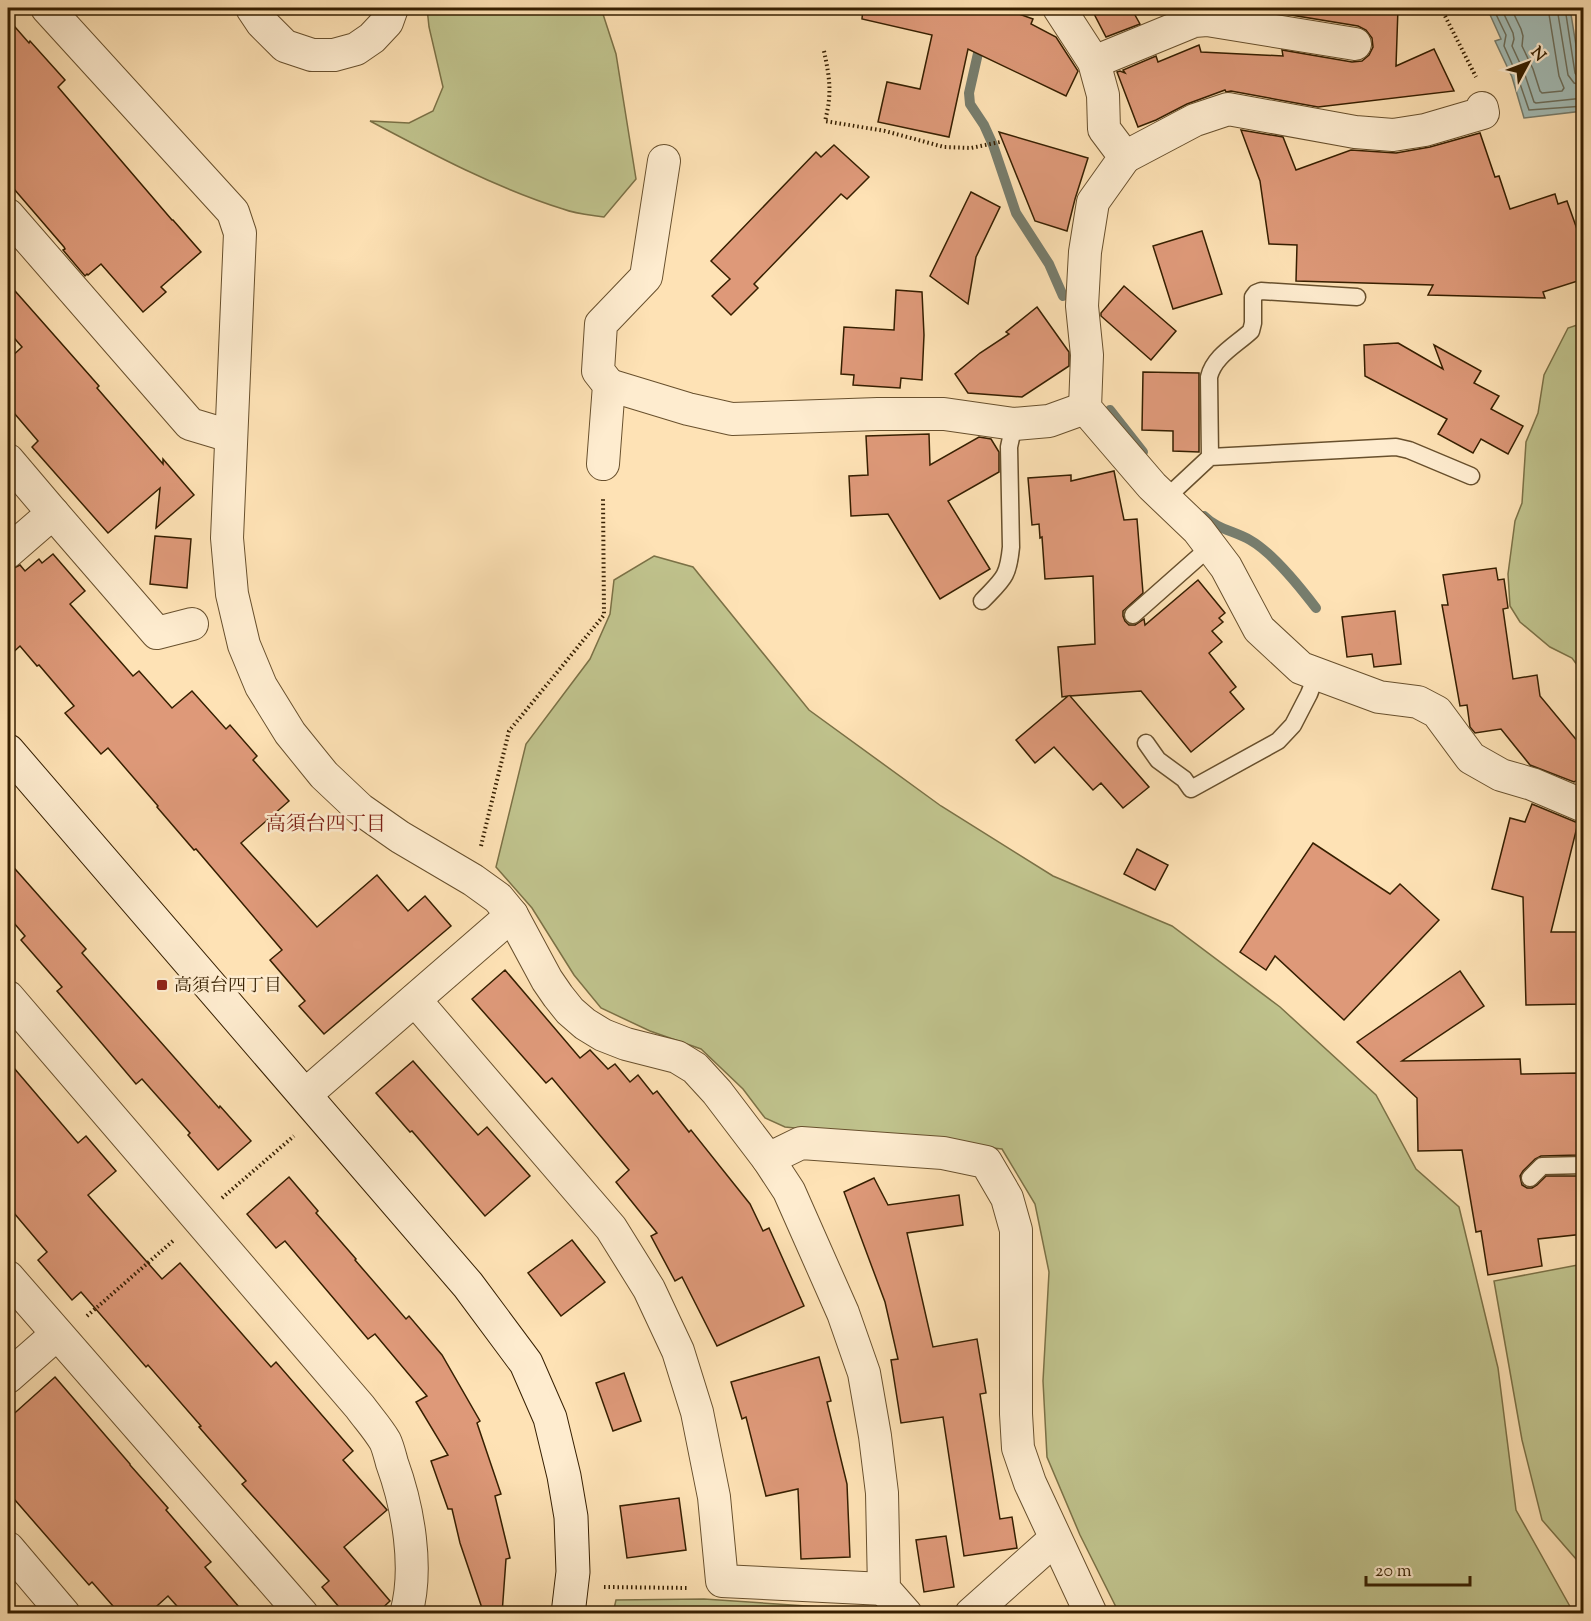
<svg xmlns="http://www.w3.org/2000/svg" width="1591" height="1621" viewBox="0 0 1591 1621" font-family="'Sorts Mill Goudy','Noto Serif JP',serif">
	<rect width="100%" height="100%" fill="#fee2b5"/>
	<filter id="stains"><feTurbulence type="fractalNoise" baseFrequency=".00333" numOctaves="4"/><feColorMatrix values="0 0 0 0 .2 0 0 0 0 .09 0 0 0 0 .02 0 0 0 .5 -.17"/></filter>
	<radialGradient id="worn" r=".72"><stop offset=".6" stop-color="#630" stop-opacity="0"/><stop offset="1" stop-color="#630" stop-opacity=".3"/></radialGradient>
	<!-- green -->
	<g fill="#c0c38d" stroke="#7b7146" stroke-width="1.5">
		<path d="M427,8H601L616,54L636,179L604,217C591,215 576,214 563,209C496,188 432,154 370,121L409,123L433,111L443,87L429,27Z"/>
		<path d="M1583,323H1584L1583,673L1572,658L1550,647L1520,622L1510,606L1508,574L1515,521L1522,503L1526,442L1538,413L1544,375L1568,328Z"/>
		<path d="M654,556L693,567L809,710L941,806L1053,876L1172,926L1280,1007L1376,1095L1416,1169L1459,1207L1498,1368L1516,1510L1572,1610L1579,1613H1119L1080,1535L1047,1457L1043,1381L1049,1272L1035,1204L1002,1149L785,1127L765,1118L743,1089L701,1049L650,1031L601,1008L574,975L532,908L496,867L526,744L590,659L610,614L614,580Z"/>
		<path d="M1583,1264H1584L1583,1567L1542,1520L1522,1440L1494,1281Z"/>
		<path d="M704,1599L866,1610L874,1613H613L616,1600Z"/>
	</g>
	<!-- water -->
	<path fill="#a3bcb6" stroke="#777d6d" stroke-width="1.5" d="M1487,8H1570L1583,89V111L1524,118L1512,77L1495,41L1501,39Z"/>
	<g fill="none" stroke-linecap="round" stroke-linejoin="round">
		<!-- shore -->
		<g stroke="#6c6e5b" stroke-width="1.5">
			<path d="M1493,8L1506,35L1504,46L1517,75L1529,110L1584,106"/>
			<path d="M1501,8L1513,33L1514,39L1512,46L1524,72L1534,102L1536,103L1584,98"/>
			<path d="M1511,8L1521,29L1523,36L1522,46L1533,69L1540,91L1542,93L1562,91L1564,88L1559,76L1548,8"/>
			<path d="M1557,8L1568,75L1574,83L1584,86"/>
			<path d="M1565,8L1575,73L1578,77L1584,78"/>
		</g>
		<!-- stream -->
		<g stroke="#777d6d" stroke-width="10">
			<path d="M981,40L969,93L970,104L984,125L993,145L1016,213L1049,264L1063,296"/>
			<path d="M1110,410L1143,452"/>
			<path d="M1204,516C1217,529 1234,531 1250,540C1273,553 1300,587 1316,608"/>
		</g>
	</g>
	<!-- building -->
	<g fill="#de9979" stroke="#361f00" stroke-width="1.5">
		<path d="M863,8H1018L1016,13L1033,19L1031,24L1056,37L1078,71L1066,96L968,49L949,137L878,122L887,82L920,89L932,35L862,19Z"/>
		<path d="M1091,8H1131L1140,24L1106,37Z"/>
		<path d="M1278,8H1398L1396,66L1434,49L1454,91L1318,107L1231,91L1226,92L1225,90L1187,104L1156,120L1138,127L1117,72L1120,71L1125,73L1123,70L1156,56L1158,62L1199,45L1201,52L1283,56L1282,50L1352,62L1362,61L1369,55L1373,47L1372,38L1366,30L1358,26L1279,13Z"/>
		<path d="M8,19L29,43L30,41L65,80L58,87L172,220H173L201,252L161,287L166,292L143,312L101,264L88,275L87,274L85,276L63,250L65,249L64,247L8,182Z"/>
		<path d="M1241,130L1283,137L1296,170L1351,150L1396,153L1430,147L1480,133L1495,177L1499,176L1510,209L1555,194L1558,204L1567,201L1584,249V279L1543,292L1545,298L1428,295L1433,285L1296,281L1297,245L1269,244L1260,181Z"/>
		<path d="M999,132L1088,158L1075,199L1067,231L1035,221Z"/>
		<path d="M834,145L869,177L847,199L841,194L754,284L758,288L731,315L712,296L730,279L711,261L816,152L821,157Z"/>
		<path d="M971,192L1000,207L976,257L968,304L930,276Z"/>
		<path d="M1202,231L1222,294L1173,309L1153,246Z"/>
		<path d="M8,283L99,386L97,388L163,464V459L194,495L156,528L160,488L108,533L32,447L38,441L8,406V360L22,347L8,331Z"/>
		<path d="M1124,286L1176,331L1151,360L1101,316V313Z"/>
		<path d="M896,290L922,292L924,335L922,380L901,378L900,388L853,385L854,375L841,374L844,327L894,330Z"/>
		<path d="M1037,307L1069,352V366L1022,397L968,393L955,374L980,353L1009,334L1006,332Z"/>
		<path d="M1398,343L1443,369L1434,345L1481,371L1474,383L1499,396L1491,409L1523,426L1508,454L1481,439L1473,453L1438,434L1447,419L1365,376L1364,345Z"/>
		<path d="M1143,372L1199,373V452L1173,451V431L1142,430Z"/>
		<path d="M929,434L930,465L979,437L991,439L999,452V472L948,501L990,569L940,599L888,514L851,516L849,476L868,475L866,436Z"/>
		<path d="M1114,471L1124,520L1137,519L1143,593L1123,611V616L1125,621L1129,625H1135L1144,619L1145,625L1198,580L1225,613L1219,618L1223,622L1212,631L1222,642L1209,653L1236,687L1230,692L1244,709L1191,752L1141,691L1070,696L1149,787L1123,808L1101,783L1093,790L1054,747L1035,763L1016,740L1068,696L1062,697L1058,647L1095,644L1093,576L1045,579L1042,537L1040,538L1039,524L1032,525L1028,478L1071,475V481Z"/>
		<path d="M155,536L191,539L187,588L150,584Z"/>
		<path d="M53,554L85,591L70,604L133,676L139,671L172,708L192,691L226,729L230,725L257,756L253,760L289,801L241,843L317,927L377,875L408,911L425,896L451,926L324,1034L299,1006L305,1001L270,960L282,950L196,849L194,850L157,807L158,806L108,748L101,754L65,713L74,706L39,665L37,666L20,646L8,657V569H12L20,565L25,571L39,559L42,563Z"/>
		<path d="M1496,568L1498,580L1504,579L1508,608L1503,609L1513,679L1537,675L1540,696L1584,749V775L1574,782L1530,765L1501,729L1475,733L1470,727L1467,705L1460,706L1442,605H1448L1443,575Z"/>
		<path d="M1395,611L1401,664L1374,667L1372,654L1347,657L1342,617Z"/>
		<path d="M1532,804L1578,823L1551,932H1580V940L1584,939V1004L1526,1005L1523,897L1492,889L1510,818L1525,822Z"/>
		<path d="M1313,843L1390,894L1400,884L1439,920L1344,1020L1275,956L1266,970L1240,952Z"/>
		<path d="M1137,849L1168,865L1155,890L1124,874Z"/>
		<path d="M8,861L86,949L82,953L219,1108L220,1106L251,1141L218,1170L188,1135L190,1133L142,1079L136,1084L104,1046L57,991L62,987L21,940L25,936L8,916Z"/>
		<path d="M505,970L580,1058L590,1050L608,1069L615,1064L630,1082L638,1075L653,1094L657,1091L689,1132L691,1130L750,1204L763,1231L769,1228L804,1306L717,1346L682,1277L675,1281L651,1236L657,1233L616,1182L629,1170L552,1078L546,1083L472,999Z"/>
		<path d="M1460,971L1484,1006L1402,1061L1520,1059L1521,1074L1577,1073L1579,1155L1541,1156L1535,1159L1523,1171L1520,1176L1522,1185L1527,1188H1532L1537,1185L1546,1176H1579L1580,1189H1584V1234L1538,1239L1542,1266L1488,1275L1481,1231L1476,1232L1462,1150L1418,1151L1417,1098L1357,1042Z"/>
		<path d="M8,1061L78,1143L86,1136L116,1171L88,1195L162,1279L180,1263L271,1367L276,1362L353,1451L343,1460L387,1510L344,1547L390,1601L376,1614H345L322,1587L329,1581L242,1484L246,1481L199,1427L201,1426L148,1365L146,1367L81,1292L72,1300L38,1260L47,1252L8,1206Z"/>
		<path d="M413,1061L478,1135L487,1127L530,1176L485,1216L412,1131L410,1132L376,1093Z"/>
		<path d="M289,1177L318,1211L316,1213L356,1259L355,1260L406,1319L409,1316L442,1355L480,1421L477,1423L501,1494L495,1496L510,1558L506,1559L502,1614H484L460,1543L452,1509H448L431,1461L448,1455L416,1402L427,1396L375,1334L368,1339L285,1241L276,1248L247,1214Z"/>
		<path d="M874,1178L888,1205L959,1195L963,1225L907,1233L933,1347L977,1339L986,1393L980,1394L1000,1519L1012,1517L1017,1548L964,1556L943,1417L901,1423L891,1360L898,1359L885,1302L844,1192Z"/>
		<path d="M572,1240L605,1282L561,1316L528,1273Z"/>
		<path d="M819,1357L831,1401L827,1402L847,1484L850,1557L801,1559L798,1489L766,1496L746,1417L742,1419L731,1382Z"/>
		<path d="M624,1373L641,1421L613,1431L596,1383Z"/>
		<path d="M55,1377L130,1464V1465L168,1508L166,1510L211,1562L205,1567L245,1614H184L168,1596L148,1614H120L92,1582L89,1585L8,1492V1419Z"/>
		<path d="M679,1498L686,1550L627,1558L620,1506Z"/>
		<path d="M946,1536L954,1587L924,1592L916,1540Z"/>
	</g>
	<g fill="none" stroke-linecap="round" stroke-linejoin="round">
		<defs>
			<g id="lane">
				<path d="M1210,457L1209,377C1214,356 1236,345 1251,331L1253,323V297L1256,293L1261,291L1357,297"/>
				<path d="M1165,499L1210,457L1396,447L1409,450L1471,476"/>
				<path d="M982,601C1003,579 1008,578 1011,547L1009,447L1014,424"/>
				<path d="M1133,615L1211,546"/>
				<path d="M1146,743L1158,760L1184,779L1191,789L1278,741L1293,725L1309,694L1317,673"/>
				<path d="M1530,1178L1542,1166L1584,1165"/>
			</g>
			<g id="street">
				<path d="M47,8L233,212L240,233L227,538L232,594L244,645L261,686L290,733L324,775L360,809L400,837L473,880L498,898L512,915L547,980L558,996L570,1011L585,1024L603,1035L626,1044L677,1057L695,1068L717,1092L768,1159L789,1191L843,1313L864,1373L875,1436L882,1493L884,1589L906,1614"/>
				<path d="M252,8L262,23L285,46L312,55H334L356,49L372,38L387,22L392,8"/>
				<path d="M1059,8L1094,62L1103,95L1104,129L1125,157L1093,202L1085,252L1082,306L1087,355L1085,408L1152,486L1198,530L1226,567L1259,629L1301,668L1379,697L1418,702L1437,712L1471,758L1501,775L1532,784L1584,806"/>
				<path d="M1094,62L1194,21L1207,20L1355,44"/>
				<path d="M1125,157L1195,120L1228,109L1355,132L1393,135L1425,130L1483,113L1482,108"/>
				<path d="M8,215L190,424L230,436"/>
				<path d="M609,385L688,409L732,419L878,414H944L1014,424L1049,421L1085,408"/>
				<path d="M8,460L53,513L8,552"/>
				<path d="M603,464L609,385L598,371L601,324L646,277L664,161"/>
				<path d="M53,513L157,633L192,624"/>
				<path d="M8,997L360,1407C368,1418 378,1429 385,1441C388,1447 390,1456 392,1463C408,1507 419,1568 406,1614"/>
				<path d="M415,1000L611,1228L649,1289L678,1351L697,1412L714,1497L722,1581L884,1589"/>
				<path d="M305,1095L512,915"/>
				<path d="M768,1159L801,1143L943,1153L986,1162L1007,1198L1016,1230V1414L1018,1448L1030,1483L1091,1614"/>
				<path d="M8,1277L302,1614"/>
				<path d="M8,1377L57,1334"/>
				<path d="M8,1548L64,1614"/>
				<path d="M971,1614L1055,1539"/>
			</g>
			<path id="secondary" d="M8,751L468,1285L526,1363L550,1418L564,1476L571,1517L573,1572L568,1614"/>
		</defs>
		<!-- lane casing -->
		<use href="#lane" stroke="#68502d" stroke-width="19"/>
		<!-- street casing -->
		<use href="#street" stroke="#68502d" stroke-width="34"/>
		<!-- secondary casing -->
		<use href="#secondary" stroke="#361f00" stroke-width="35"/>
		<!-- path -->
		<g stroke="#361f00" stroke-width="4" stroke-dasharray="1.5 3" stroke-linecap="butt">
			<path d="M1441,8L1476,77"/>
			<path d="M824,51C830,79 832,94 825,121L885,131L944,147L971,148L1000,142"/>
			<path d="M481,846L509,731L604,615L603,497"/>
			<path d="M222,1198L294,1136"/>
			<path d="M87,1316L174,1240"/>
			<path d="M604,1587L689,1588"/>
		</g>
		<!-- lane -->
		<use href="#lane" stroke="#feeccf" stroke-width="16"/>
		<!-- street -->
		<use href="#street" stroke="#feeccf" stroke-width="32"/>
		<!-- secondary -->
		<use href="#secondary" stroke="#feeccf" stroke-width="33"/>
	</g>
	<!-- markers -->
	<rect fill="#8f2418" stroke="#feeccf" stroke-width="2" x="156" y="979" width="12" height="12" rx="3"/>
	<g text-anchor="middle" stroke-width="5" stroke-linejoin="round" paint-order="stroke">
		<!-- poi labels -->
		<g font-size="18" fill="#361f00" stroke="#feeccf" text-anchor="start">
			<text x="174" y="991">高須台四丁目</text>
		</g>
		<!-- neighbourhood labels -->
		<g font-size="20" fill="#7a1f14" stroke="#feeccf">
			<text x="326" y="830">高須台四丁目</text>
		</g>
	</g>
	<!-- margin -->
	<rect width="1591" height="1621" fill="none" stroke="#fee2b5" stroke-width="30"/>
	<rect x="9" y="9" width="1573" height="1603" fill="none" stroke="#361f00" stroke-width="3"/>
	<rect x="15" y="15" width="1561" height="1591" fill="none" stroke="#361f00" stroke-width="1.5"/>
	<!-- north arrow -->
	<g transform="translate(1528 63) rotate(49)" stroke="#feeccf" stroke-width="4.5" paint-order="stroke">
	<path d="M0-4.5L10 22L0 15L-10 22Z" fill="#361f00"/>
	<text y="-9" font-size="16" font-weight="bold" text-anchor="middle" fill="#361f00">N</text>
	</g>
	<!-- scale -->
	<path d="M1366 1576v9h104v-9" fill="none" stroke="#361f00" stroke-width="3"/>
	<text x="1375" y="1576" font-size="18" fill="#361f00" stroke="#feeccf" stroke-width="4.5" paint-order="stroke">20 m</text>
	<rect width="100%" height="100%" filter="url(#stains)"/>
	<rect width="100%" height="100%" fill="url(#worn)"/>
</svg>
